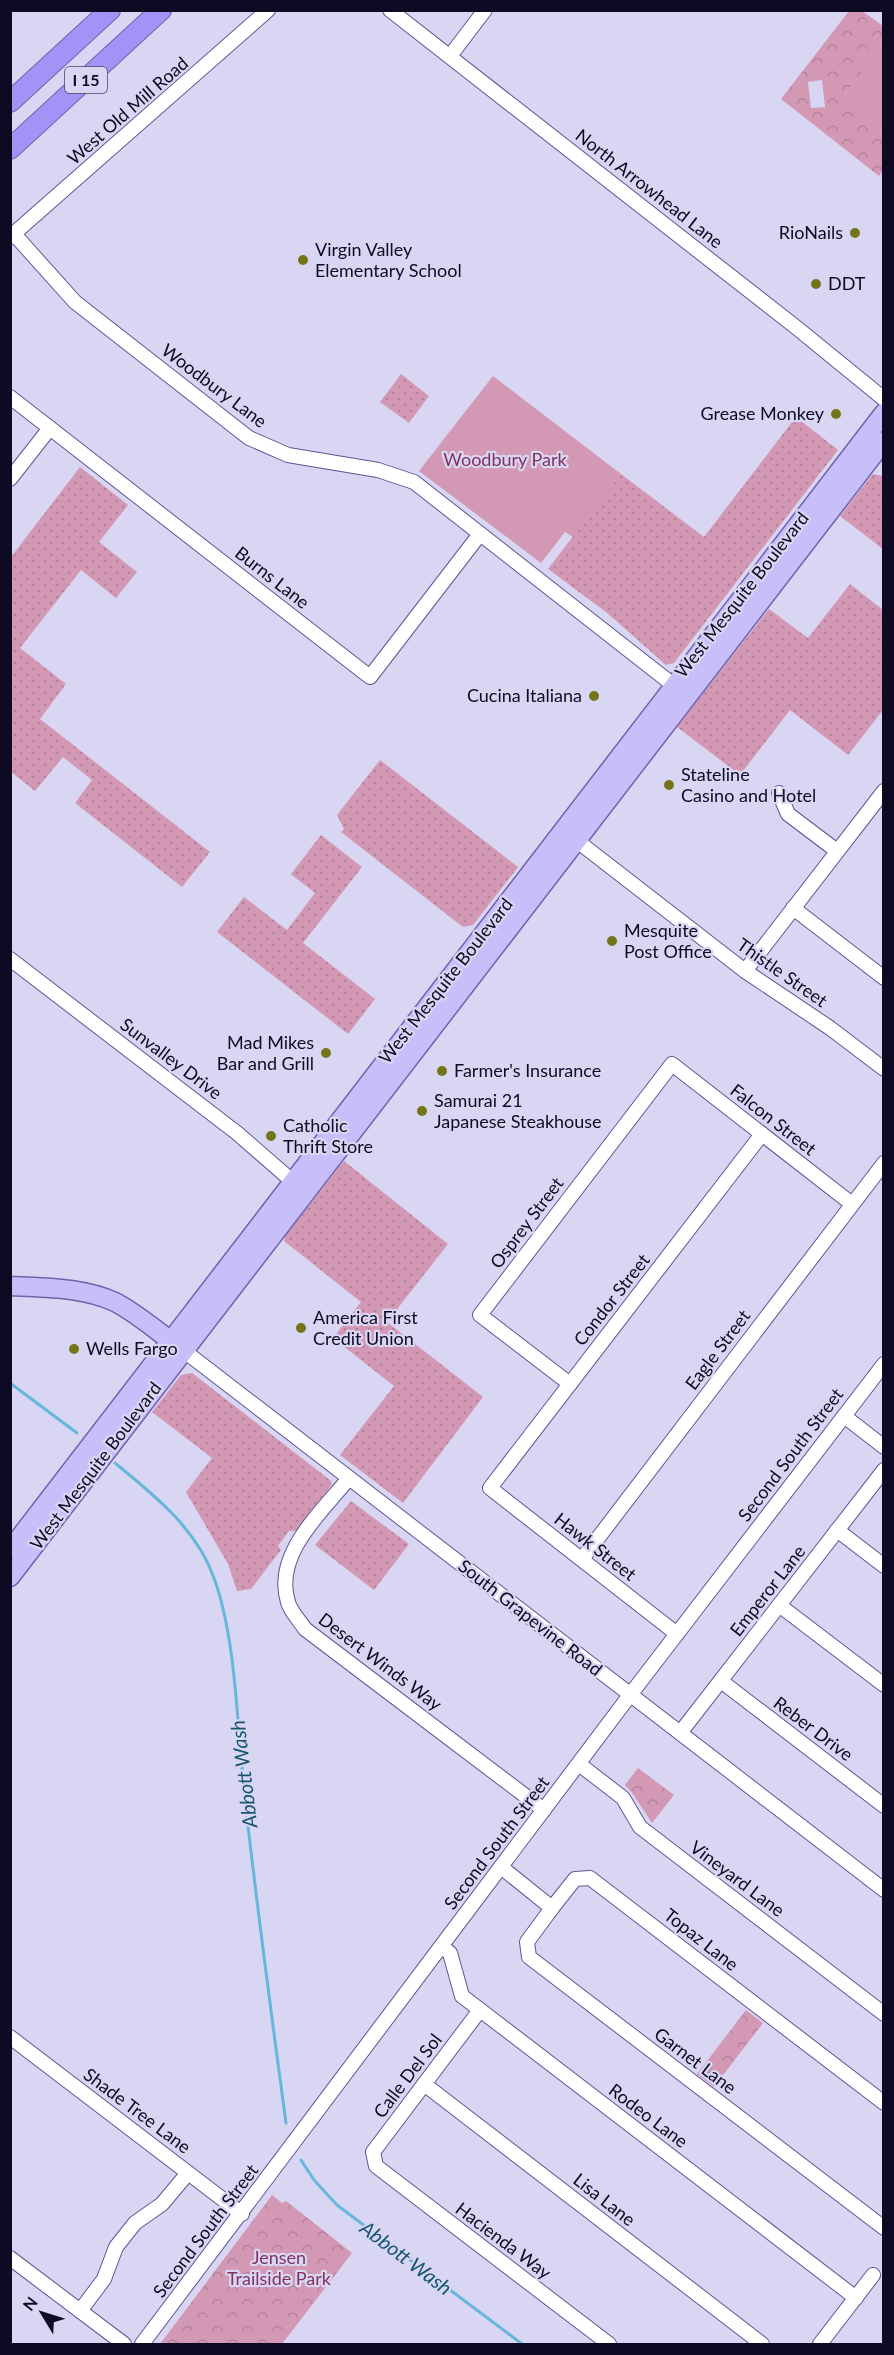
<svg xmlns="http://www.w3.org/2000/svg" width="894" height="2355" viewBox="0 0 894 2355" font-family="Lato,sans-serif">
	<defs>
		<pattern id="grass-dots" width="8" height="8" patternUnits="userSpaceOnUse" patternTransform="scale(1.5)"><rect width="8" height="8" fill="#d398b3"/><path d="M2 2h.1M6 6h.1" fill="none" stroke="#b4829a" stroke-width="1.8" stroke-linecap="round"/></pattern>
		<pattern id="forest-crowns" width="20" height="18" patternUnits="userSpaceOnUse" patternTransform="scale(1.5)"><rect width="20" height="18" fill="#d398b3"/><path d="M2 6a3 3 0 1 1 6 0M12 15a3 3 0 1 1 6 0" fill="none" stroke="#b4829a"/></pattern>
	</defs>
	<rect width="100%" height="100%" fill="#d8d6f3"/>
	<!-- grass -->
	<g fill="url(#grass-dots)">
		<path d="M401,374L429,396L409,423L380,402Z"/>
		<path d="M796,417L838,450L674,663L666,665L606,612L548,569L621,474L704,537Z"/>
		<path d="M80,467L128,505L99,542L137,572L116,598L81,570L20,648L66,684L40,719L210,852L182,887L75,803L92,780L63,757L35,791L11,772V557Z"/>
		<path d="M873,474L883,476V549L840,516Z"/>
		<path d="M850,584L883,610V710L848,755L790,710L740,775L677,727L769,609L808,638Z"/>
		<path d="M380,760L518,867L473,925L463,927L341,832L344,829L337,815Z"/>
		<path d="M321,835L362,867L303,943L375,999L348,1034L217,932L244,897L287,930L315,893L291,874Z"/>
		<path d="M344,1161L448,1244L387,1322L483,1397L403,1503L340,1455L394,1386L333,1338L361,1302L284,1241L285,1236Z"/>
		<path d="M192,1373L330,1480L332,1484L298,1531H289L278,1546L281,1550L251,1589L237,1591L228,1564L186,1492L212,1458L152,1412L181,1375Z"/>
		<path d="M351,1501L409,1544L374,1590L315,1545Z"/>
	</g>
	<!-- forest -->
	<g fill="url(#forest-crowns)" fill-rule="evenodd">
		<path d="M849,11H862L883,26V44L842,99L883,131V170L879,176L781,99ZM822,80L825,107L811,108L808,82Z"/>
		<path d="M638,1768L674,1795L652,1823L633,1794L625,1785Z"/>
		<path d="M746,2010L763,2023L714,2087L697,2074Z"/>
		<path d="M272,2195L282,2203L286,2201L352,2253L282,2344H160Z"/>
	</g>
	<!-- pitch -->
	<g fill="#d398b3">
		<path d="M883,44V131L842,99Z"/>
		<path d="M493,376L621,474L573,537L565,532L541,563L419,471Z"/>
	</g>
	<g fill="none" stroke-linecap="round" stroke-linejoin="round">
		<!-- stream -->
		<g stroke="#67b7db" stroke-width="3">
			<path d="M10,1383L77,1433"/>
			<path d="M115,1463C154,1495 197,1529 214,1578C236,1638 237,1725 244,1790C256,1901 271,2012 286,2123"/>
			<path d="M301,2160L314,2180L337,2205L522,2344"/>
		</g>
		<defs>
			<g id="minor">
				<path d="M390,10L797,328L884,399"/>
				<path d="M450,56L485,10"/>
				<path d="M14,234L75,302L249,438L288,455L378,470L414,482L681,691"/>
				<path d="M10,237L268,10"/>
				<path d="M10,397L370,677L480,534"/>
				<path d="M10,479L50,428"/>
				<path d="M779,793L788,814L837,851"/>
				<path d="M576,840L745,971L830,1028L884,1069"/>
				<path d="M793,908L884,978"/>
				<path d="M10,959L237,1133L299,1187"/>
				<path d="M745,971L884,791"/>
				<path d="M183,1350L884,1890"/>
				<path d="M570,1384L480,1315L672,1064L852,1204"/>
				<path d="M844,1416L884,1447"/>
				<path d="M349,1478C322,1512 273,1554 288,1602C290,1611 300,1621 305,1629L544,1810"/>
				<path d="M837,1530L884,1566"/>
				<path d="M582,1559L884,1163"/>
				<path d="M779,1605L884,1685"/>
				<path d="M677,1634L490,1488L762,1134"/>
				<path d="M721,1681L884,1806"/>
				<path d="M680,1733L884,1470"/>
				<path d="M579,1764L623,1798L640,1827L884,2014"/>
				<path d="M501,1867L552,1908L575,1879L590,1878L884,2103"/>
				<path d="M552,1908L527,1942L529,1957L884,2228"/>
				<path d="M442,1947L450,1953L462,1996L856,2298"/>
				<path d="M480,2010L373,2152L376,2166L609,2344"/>
				<path d="M10,2037L242,2214"/>
				<path d="M424,2084L762,2344"/>
				<path d="M10,2258L124,2344"/>
				<path d="M80,2311L104,2279L116,2247L135,2223L162,2204L188,2173"/>
				<path d="M142,2344L630,1695L884,1364"/>
				<path d="M820,2344L873,2275"/>
			</g>
			<g id="major">
				<path d="M10,1286C46,1288 82,1287 115,1302C138,1314 158,1332 179,1347"/>
				<path d="M10,1550L884,413"/>
				<path d="M10,1577L884,441"/>
			</g>
			<g id="highway">
				<path d="M10,102L110,10"/>
				<path d="M10,149L161,10"/>
			</g>
		</defs>
		<!-- minor casing -->
		<use href="#minor" stroke="#5f5594" stroke-width="16"/>
		<!-- major casing -->
		<use href="#major" stroke="#6f63ac" stroke-width="21"/>
		<!-- highway casing -->
		<use href="#highway" stroke="#6f63ac" stroke-width="22"/>
		<!-- minor -->
		<use href="#minor" stroke="#fff" stroke-width="14"/>
		<!-- major -->
		<use href="#major" stroke="#c8befa" stroke-width="18"/>
		<!-- highway -->
		<use href="#highway" stroke="#a393f6" stroke-width="20"/>
	</g>
	<!-- markers -->
	<g fill="#747419" stroke="#d8d6f3" stroke-width="2">
		<circle cx="855" cy="233" r="6"/>
		<circle cx="303" cy="260" r="6"/>
		<circle cx="816" cy="284" r="6"/>
		<circle cx="836" cy="414" r="6"/>
		<circle cx="594" cy="696" r="6"/>
		<circle cx="669" cy="785" r="6"/>
		<circle cx="612" cy="941" r="6"/>
		<circle cx="326" cy="1053" r="6"/>
		<circle cx="442" cy="1071" r="6"/>
		<circle cx="422" cy="1111" r="6"/>
		<circle cx="271" cy="1136" r="6"/>
		<circle cx="301" cy="1328" r="6"/>
		<circle cx="74" cy="1349" r="6"/>
	</g>
	<g text-anchor="middle" stroke-width="4.5" stroke-linejoin="round" paint-order="stroke">
		<!-- shield labels -->
		<rect fill="#d8d6f3" stroke="#4b4761" stroke-width="1.5" x="65" y="67" width="42" height="26" rx="4.5"/>
		<g font-size="16" font-weight="bold" fill="#0f0a23">
			<text x="86" y="86">I 15</text>
		</g>
		<!-- street labels -->
		<g font-size="18" fill="#0f0a23" stroke="#d8d6f3">
			<text transform="translate(128 111) rotate(-41)" y="6">West Old Mill Road</text>
			<text transform="translate(649 189) rotate(38)" y="6">North Arrowhead Lane</text>
			<text transform="translate(214 386) rotate(37)" y="6">Woodbury Lane</text>
			<text transform="translate(272 578) rotate(38)" y="6">Burns Lane</text>
			<text transform="translate(742 595) rotate(-52)" y="6">West Mesquite Boulevard</text>
			<text transform="translate(782 973) rotate(35)" y="6">Thistle Street</text>
			<text transform="translate(446 981) rotate(-52)" y="6">West Mesquite Boulevard</text>
			<text transform="translate(171 1059) rotate(37)" y="6">Sunvalley Drive</text>
			<text transform="translate(773 1120) rotate(38)" y="6">Falcon Street</text>
			<text transform="translate(527 1223) rotate(-53)" y="6">Osprey Street</text>
			<text transform="translate(612 1300) rotate(-52)" y="6">Condor Street</text>
			<text transform="translate(718 1350) rotate(-53)" y="6">Eagle Street</text>
			<text transform="translate(791 1455) rotate(-53)" y="6">Second South Street</text>
			<text transform="translate(96 1466) rotate(-53)" y="6">West Mesquite Boulevard</text>
			<text transform="translate(595 1547) rotate(38)" y="6">Hawk Street</text>
			<text transform="translate(768 1591) rotate(-52)" y="6">Emperor Lane</text>
			<text transform="translate(530 1618) rotate(38)" y="6">South Grapevine Road</text>
			<text transform="translate(380 1662) rotate(37)" y="6">Desert Winds Way</text>
			<text transform="translate(813 1729) rotate(37)" y="6">Reber Drive</text>
			<text transform="translate(497 1843) rotate(-53)" y="6">Second South Street</text>
			<text transform="translate(737 1879) rotate(37)" y="6">Vineyard Lane</text>
			<text transform="translate(701 1940) rotate(38)" y="6">Topaz Lane</text>
			<text transform="translate(695 2061) rotate(37)" y="6">Garnet Lane</text>
			<text transform="translate(408 2076) rotate(-53)" y="6">Calle Del Sol</text>
			<text transform="translate(137 2111) rotate(37)" y="6">Shade Tree Lane</text>
			<text transform="translate(648 2116) rotate(37)" y="6">Rodeo Lane</text>
			<text transform="translate(604 2200) rotate(38)" y="6">Lisa Lane</text>
			<text transform="translate(206 2231) rotate(-53)" y="6">Second South Street</text>
			<text transform="translate(503 2241) rotate(37)" y="6">Hacienda Way</text>
		</g>
		<!-- poi labels -->
		<g font-size="18" fill="#0f0a23" stroke="#d8d6f3" text-anchor="start">
			<text x="843" y="239" text-anchor="end">RioNails</text>
			<text x="315" y="256">Virgin Valley<tspan x="315" dy="21">Elementary School</tspan></text>
			<text x="828" y="290">DDT</text>
			<text x="824" y="420" text-anchor="end">Grease Monkey</text>
			<text x="582" y="702" text-anchor="end">Cucina Italiana</text>
			<text x="681" y="781">Stateline<tspan x="681" dy="21">Casino and Hotel</tspan></text>
			<text x="624" y="937">Mesquite<tspan x="624" dy="21">Post Office</tspan></text>
			<text x="314" y="1049" text-anchor="end">Mad Mikes<tspan x="314" dy="21">Bar and Grill</tspan></text>
			<text x="454" y="1077">Farmer's Insurance</text>
			<text x="434" y="1107">Samurai 21<tspan x="434" dy="21">Japanese Steakhouse</tspan></text>
			<text x="283" y="1132">Catholic<tspan x="283" dy="21">Thrift Store</tspan></text>
			<text x="313" y="1324">America First<tspan x="313" dy="21">Credit Union</tspan></text>
			<text x="86" y="1355">Wells Fargo</text>
		</g>
		<!-- park labels -->
		<g font-size="18" fill="#83315e" stroke="#d8d6f3">
			<text x="505" y="466">Woodbury Park</text>
			<text x="279" y="2264">Jensen<tspan x="279" dy="21">Trailside Park</tspan></text>
		</g>
		<!-- water labels -->
		<g font-size="20" font-style="italic" fill="#15556e" stroke="#d8d6f3">
			<text transform="translate(244 1774) rotate(-97)" y="7">Abbott Wash</text>
			<text transform="translate(406 2258) rotate(37)" y="7">Abbott Wash</text>
		</g>
	</g>
	<!-- border -->
	<rect width="894" height="2355" fill="none" stroke="#0f0a23" stroke-width="24"/>
	<!-- north arrow -->
	<g transform="translate(42 2313) rotate(308)" stroke="#d8d6f3" stroke-width="4.5" paint-order="stroke">
	<path d="M0-4.5L10 22L0 15L-10 22Z" fill="#0f0a23"/>
	<text y="-9" font-size="16" font-weight="bold" text-anchor="middle" fill="#0f0a23">N</text>
	</g>
</svg>
